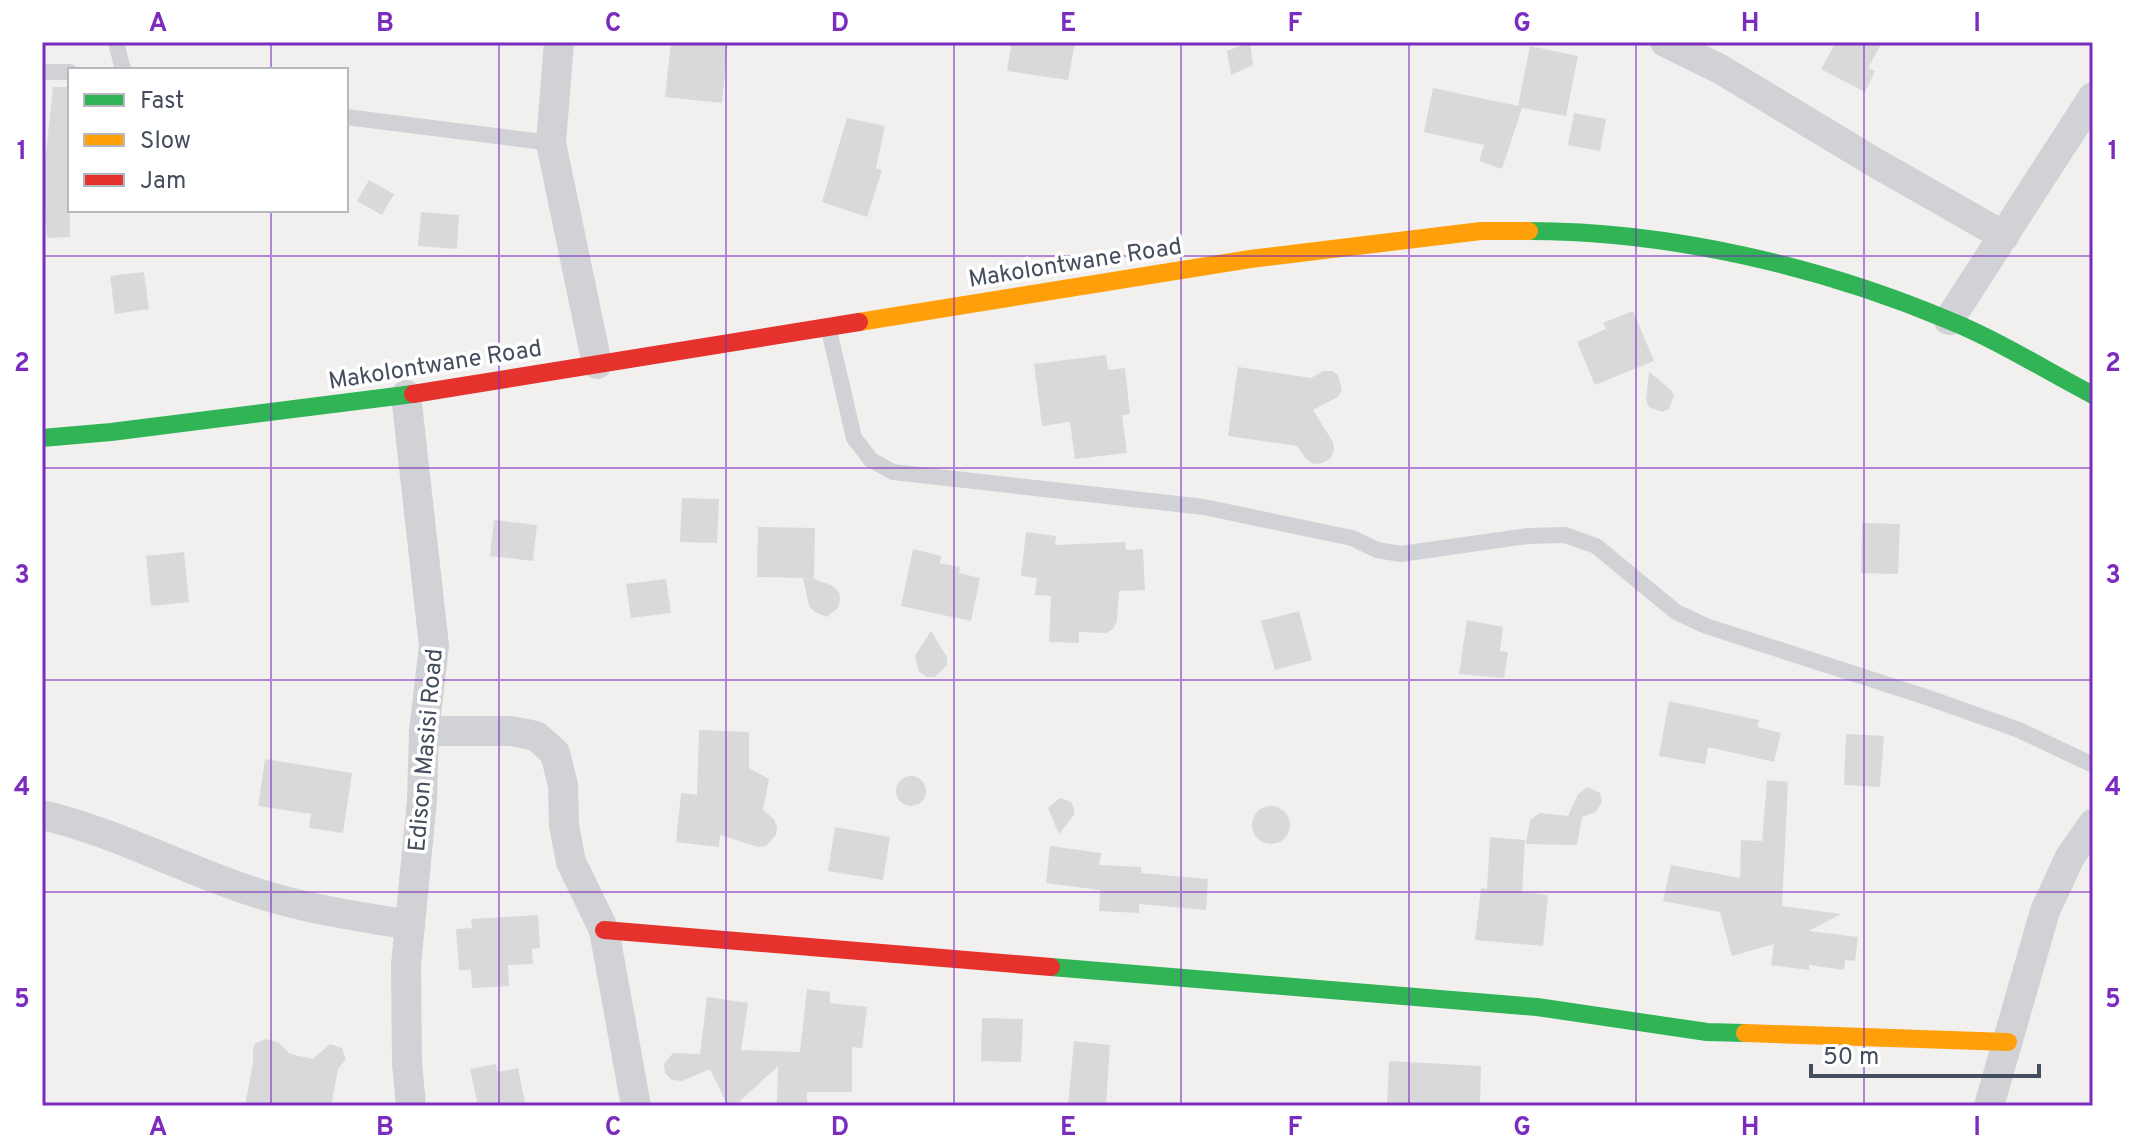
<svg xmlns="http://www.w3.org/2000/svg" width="2135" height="1148" viewBox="0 0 2135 1148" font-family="Overpass,sans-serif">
	<rect width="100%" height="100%" fill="#f1f0ef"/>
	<!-- building -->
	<g fill="#d9d9db">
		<path d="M671,42H728L722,103L665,97Z"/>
		<path d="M1012,42H1075L1068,80L1007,71Z"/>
		<path d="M1250,42L1253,65L1231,75L1227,51Z"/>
		<path d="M1836,42H1882L1868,68L1875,71L1865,92L1821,69Z"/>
		<path d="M1530,46L1578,56L1566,116L1522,108L1502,169L1479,161L1484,145L1424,132L1433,88L1518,106Z"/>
		<path d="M53,87H70V237L47,238L43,180Z"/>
		<path d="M1574,113L1606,119L1600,151L1568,145Z"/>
		<path d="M847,118L885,126L876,168L882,170L867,217L822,202Z"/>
		<path d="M369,180L394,194L382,215L357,201Z"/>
		<path d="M421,212L459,215L457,249L418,246Z"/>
		<path d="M144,272L149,309L115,314L110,276Z"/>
		<path d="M1633,311L1654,361L1595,385L1577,342L1606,329L1603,323Z"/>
		<path d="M1106,355L1108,370L1125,368L1130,414L1122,415L1127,453L1075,459L1070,422L1042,426L1034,364Z"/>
		<path d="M1238,367L1311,378L1323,371H1332L1338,375L1342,390L1338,397L1313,410L1333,442L1334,451L1330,459L1322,463L1313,464L1306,459L1297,446L1228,436Z"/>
		<path d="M1649,372L1670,389L1674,395L1669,409L1662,412L1649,407L1646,400Z"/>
		<path d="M682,498L719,499L717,543L680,542Z"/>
		<path d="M494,520L537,525L533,561L490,556Z"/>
		<path d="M1862,523L1900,524L1898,574L1861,573Z"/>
		<path d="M758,527L815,528L814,578H812L833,586L839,592L840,600L838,608L827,617L815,612L809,606L803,578L757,577Z"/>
		<path d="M1026,532L1056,536L1055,545L1125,542L1126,550L1143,549L1145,590L1119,591L1117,621L1113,629L1106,633L1079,632V643L1049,642L1051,596L1035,595L1037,578L1021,576Z"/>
		<path d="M913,549L941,556L940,563L960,567L959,573L980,578L971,621L901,606Z"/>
		<path d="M184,552L189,602L151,606L146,556Z"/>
		<path d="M666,579L671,613L631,618L626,584Z"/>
		<path d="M1299,611L1312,660L1275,670L1261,621Z"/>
		<path d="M1467,620L1503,627L1500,651L1508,652L1504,678L1459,674Z"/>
		<path d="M931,631L947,657V665L935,677H927L919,672L915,656Z"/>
		<path d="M1669,701L1759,720L1757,727L1781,733L1774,762L1708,747L1705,764L1659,756Z"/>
		<path d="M699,730L749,732V768L769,779L763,810L774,819L777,827L776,835L766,846L758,847L720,835L719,847L676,842L681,793L697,795Z"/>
		<path d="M1846,734L1884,736L1880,787L1844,785Z"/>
		<path d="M265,759L352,773L343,833L309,828L311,814L258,806Z"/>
		<circle cx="911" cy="791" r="15"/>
		<path d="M1767,780L1788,782L1782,906L1841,914L1809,931L1858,937L1855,961L1845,960L1844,970L1809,965V970L1771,965L1774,944L1732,956L1720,912L1663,901L1671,865L1740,878L1741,840L1762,841Z"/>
		<path d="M1588,787L1600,793L1602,801L1596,812L1582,817L1577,845L1526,844L1530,820L1540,813L1568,816L1578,794Z"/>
		<path d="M1060,798L1071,802L1074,808V815L1059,834L1048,808Z"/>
		<circle cx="1271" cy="825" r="19"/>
		<path d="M835,827L890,837L883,880L828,871Z"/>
		<path d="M1490,837L1525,840L1522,892L1548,895L1543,946L1475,940L1481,888L1487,889Z"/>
		<path d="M1050,846L1101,853L1099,865L1141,867V873L1208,879L1206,910L1139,904V913L1099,911L1100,890L1046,883Z"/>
		<path d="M538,915L540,948L532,949L533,964L508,965L509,986L472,988L471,970H459L456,929L472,928L471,919Z"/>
		<path d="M807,989L830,992V1003L867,1007L862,1048L852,1047V1092H807V1106L777,1105L778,1066L739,1102L727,1104L710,1069L682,1081L672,1080L665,1073L664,1064L673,1053L700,1054L707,997L748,1003L741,1050L800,1052Z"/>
		<path d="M982,1018L1023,1019L1021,1062L981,1061Z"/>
		<path d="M266,1039L278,1042L290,1054L313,1059L330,1044L342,1048L346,1059L338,1069L331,1106H245L253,1063V1048L256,1043Z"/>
		<path d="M1074,1041L1110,1045L1106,1106H1068Z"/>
		<path d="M1389,1061L1481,1066L1480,1106H1387Z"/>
		<path d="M496,1064L498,1072L518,1068L525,1103L510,1106H478L470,1069Z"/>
	</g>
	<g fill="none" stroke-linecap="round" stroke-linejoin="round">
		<!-- lane -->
		<g stroke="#d1d2d6" stroke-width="16">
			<path d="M116,42L123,70"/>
			<path d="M42,72H70"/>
			<path d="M346,117L551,143"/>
			<path d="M829,330L854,438L871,460L893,472L1204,507L1352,538L1377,550L1401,554L1528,536L1565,535L1596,546L1676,612L1706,626L1926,697L2019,730L2093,765"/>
		</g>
		<!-- street -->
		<g stroke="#d1d2d6" stroke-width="30">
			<path d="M559,42L551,143L597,364"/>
			<path d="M1665,42L1720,69L1874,162L2004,236"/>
			<path d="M1949,320L2093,97"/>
			<path d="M406,395L434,646L424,731L422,800L406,965L407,1063L411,1106"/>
			<path d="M424,731H511L536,736L555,753L563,785L564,825L571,862L604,930L636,1106"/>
			<path d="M42,815C116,832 182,869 254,892C305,909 357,916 410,925"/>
			<path d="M1989,1106L2045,911L2070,857L2093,824"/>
		</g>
		<!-- fast -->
		<g stroke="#30b455" stroke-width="18">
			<path d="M1529,231C1668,231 1820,266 1948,320C1998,340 2045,370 2093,395"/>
			<path d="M42,438L111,432L413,394"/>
			<path d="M1051,967L1537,1007L1707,1032L1745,1033"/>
		</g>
		<!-- slow -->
		<g stroke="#ff9f0a" stroke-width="18">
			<path d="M859,322L1250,259L1481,231H1529"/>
			<path d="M1745,1033L2008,1042"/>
		</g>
		<!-- jam -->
		<g stroke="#e5322d" stroke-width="18">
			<path d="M413,394L859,322"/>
			<path d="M604,930L1051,967"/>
		</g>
	</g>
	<!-- grid -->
	<path fill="none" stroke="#7b2cbf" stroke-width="2" stroke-opacity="0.55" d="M271,42V70M499,42V1106M726,42V1106M954,42V1106M1181,42V1106M1409,42V1106M1636,42V1106M1864,42V1106M271,210V1106M42,256H2093M42,468H2093M42,680H2093M42,892H2093"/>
	<g text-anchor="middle" stroke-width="7" stroke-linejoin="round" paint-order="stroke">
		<!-- street labels -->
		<g font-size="24" fill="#454e5e" stroke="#fff">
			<text transform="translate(1075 262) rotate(-9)" y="8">Makolontwane Road</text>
			<text transform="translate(435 364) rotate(-9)" y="8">Makolontwane Road</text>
			<text transform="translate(425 750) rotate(-85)" y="8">Edison Masisi Road</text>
		</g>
	</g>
	<!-- border -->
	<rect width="2135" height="1148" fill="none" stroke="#ffffff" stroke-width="88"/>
	<!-- legend -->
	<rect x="68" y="68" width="280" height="144" fill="#ffffff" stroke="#b5b8bf" stroke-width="2"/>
	<rect x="84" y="94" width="40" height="12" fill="#30b455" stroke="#b5b8bf" stroke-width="2"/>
	<text x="140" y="108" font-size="24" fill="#454e5e">Fast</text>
	<rect x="84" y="134" width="40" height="12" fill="#ff9f0a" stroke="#b5b8bf" stroke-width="2"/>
	<text x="140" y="148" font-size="24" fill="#454e5e">Slow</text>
	<rect x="84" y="174" width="40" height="12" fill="#e5322d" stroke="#b5b8bf" stroke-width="2"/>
	<text x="140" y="188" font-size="24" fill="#454e5e">Jam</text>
	<!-- scale -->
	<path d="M1811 1064v12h228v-12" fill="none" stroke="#454e5e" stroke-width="4"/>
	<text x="1823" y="1064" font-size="24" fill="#454e5e" stroke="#ffffff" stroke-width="6" paint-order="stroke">50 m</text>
	<rect x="44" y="44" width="2047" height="1060" fill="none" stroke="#7b2cbf" stroke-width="3"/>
	<g font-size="26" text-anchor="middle" font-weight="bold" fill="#7b2cbf">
		<text x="158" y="31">A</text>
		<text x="385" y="31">B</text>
		<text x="613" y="31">C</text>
		<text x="840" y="31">D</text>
		<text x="1068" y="31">E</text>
		<text x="1295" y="31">F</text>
		<text x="1522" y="31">G</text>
		<text x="1750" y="31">H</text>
		<text x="1977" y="31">I</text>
		<text x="22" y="159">1</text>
		<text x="2113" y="159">1</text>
		<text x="22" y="371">2</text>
		<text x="2113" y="371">2</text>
		<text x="22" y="583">3</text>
		<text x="2113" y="583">3</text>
		<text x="22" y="795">4</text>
		<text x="2113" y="795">4</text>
		<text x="22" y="1007">5</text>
		<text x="2113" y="1007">5</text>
		<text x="158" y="1135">A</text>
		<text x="385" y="1135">B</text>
		<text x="613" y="1135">C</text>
		<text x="840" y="1135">D</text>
		<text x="1068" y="1135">E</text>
		<text x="1295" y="1135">F</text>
		<text x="1522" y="1135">G</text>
		<text x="1750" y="1135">H</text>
		<text x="1977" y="1135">I</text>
	</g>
</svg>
